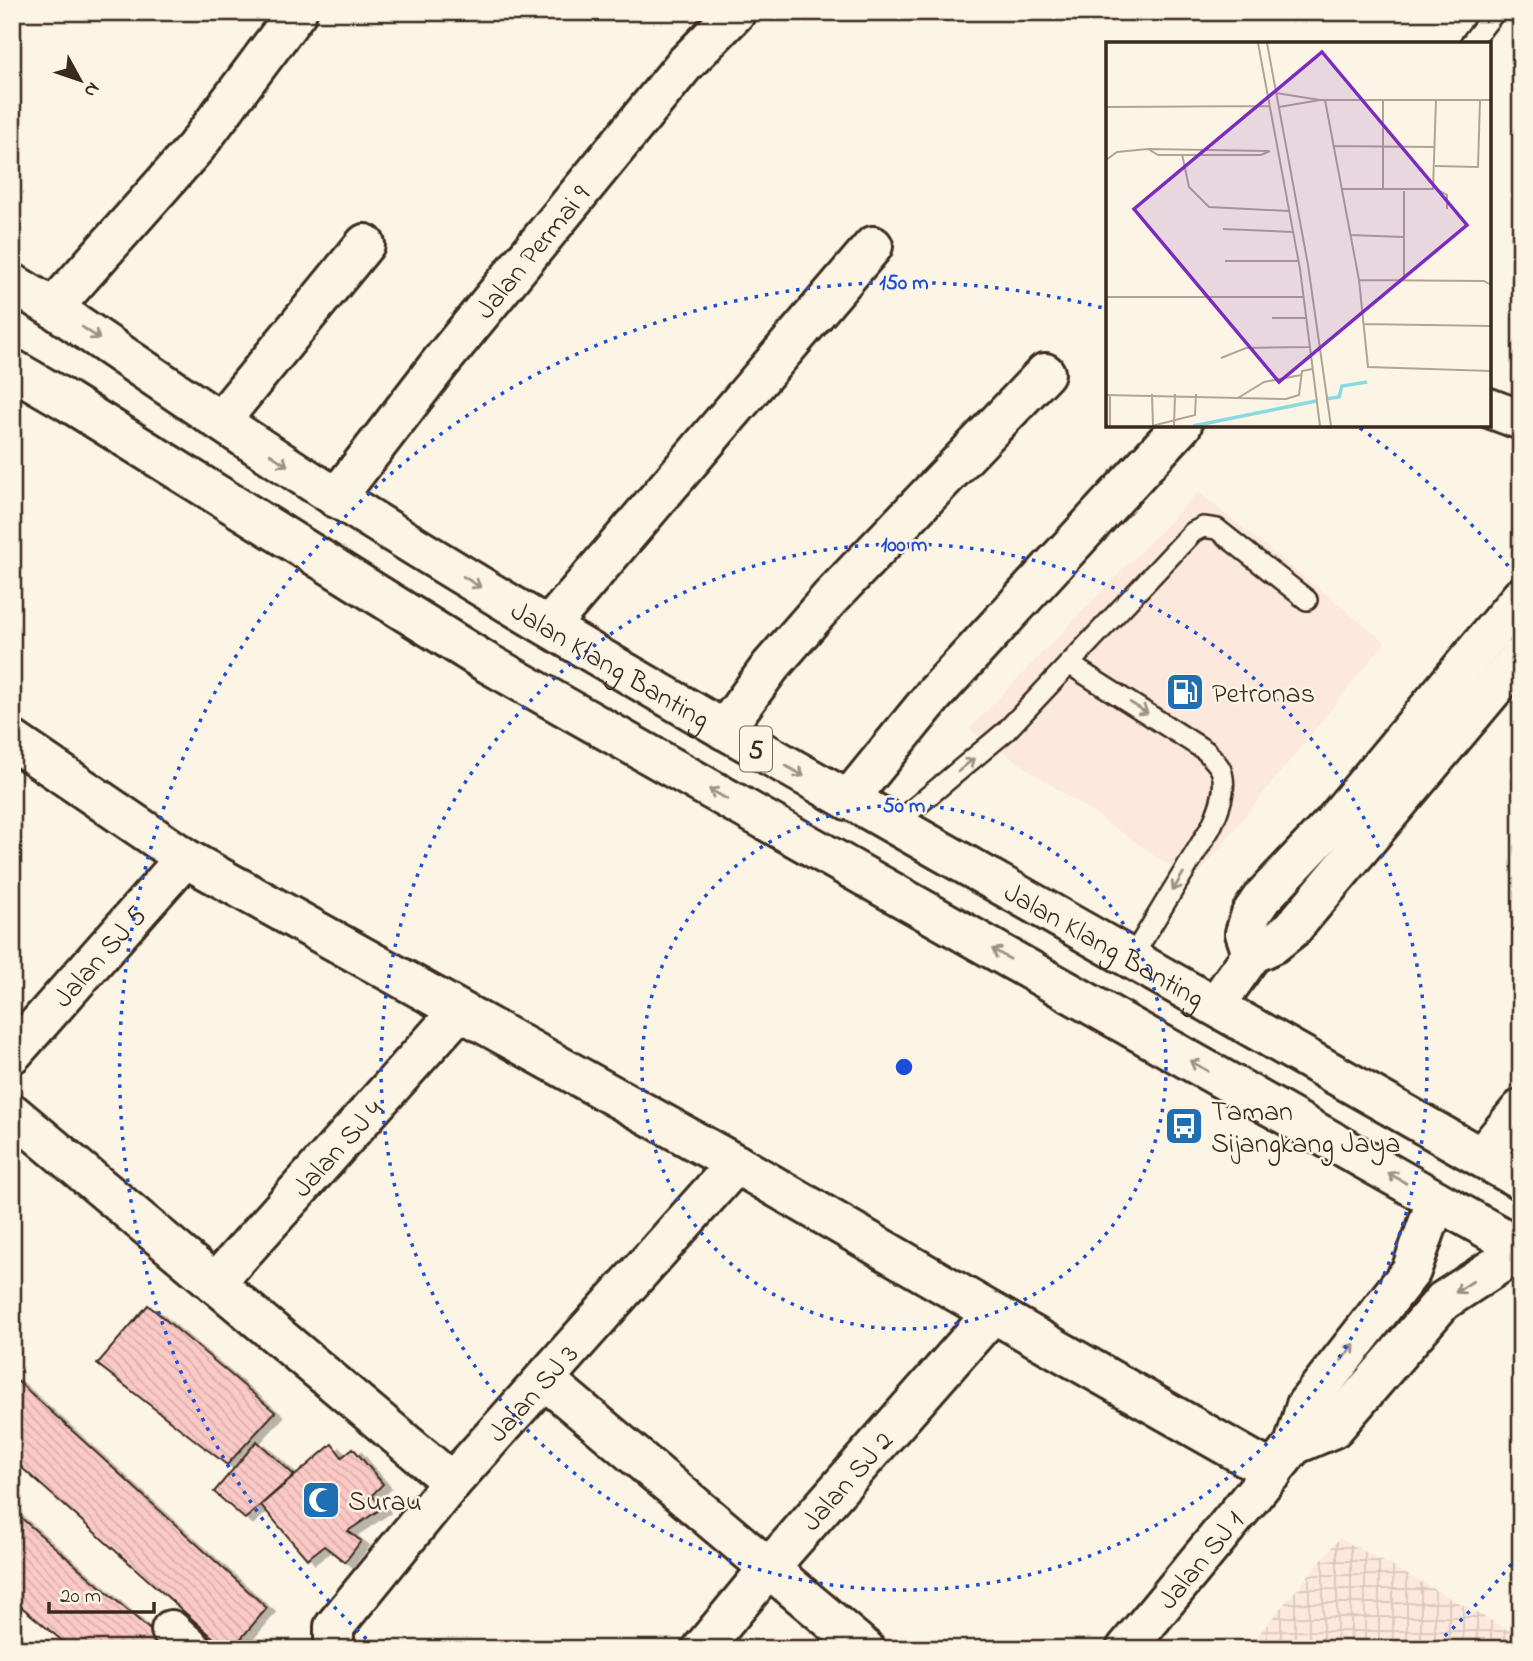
<svg xmlns="http://www.w3.org/2000/svg" width="1533" height="1661" viewBox="0 0 1533 1661" font-family="'Indie Flower',sans-serif">
	<defs>
		<pattern id="industrial-grid" width="8" height="8" patternUnits="userSpaceOnUse" patternTransform="scale(1.75)"><rect width="8" height="8" fill="#fce8dc"/><path d="M0 4h8M4 0v8" fill="none" stroke="#d9c7bc"/></pattern>
		<pattern id="building-back-hatch" width="6" height="6" patternUnits="userSpaceOnUse" patternTransform="scale(1.75)"><rect width="6" height="6" fill="#fbcac7"/><path d="M-1 5l2 2M0 0l6 6M5-1l2 2" fill="none" stroke="#d8aeaa"/></pattern>
		<filter id="shadow"><feDropShadow dx="8" dy="4.5" stdDeviation="0" flood-color="#0004"/></filter>
	</defs>
	<rect width="100%" height="100%" fill="#fcf5e5"/>
	<filter id="ink" filterUnits="userSpaceOnUse"><feTurbulence type="fractalNoise" baseFrequency=".0143" numOctaves="2"/><feDisplacementMap in="SourceGraphic" scale="14" xChannelSelector="R" yChannelSelector="G"/><feConvolveMatrix kernelMatrix="1 2 1 2 8 2 1 2 1" color-interpolation-filters="sRGB"/></filter>
	<g filter="url(#ink)">
		<!-- built -->
		<path fill="#fce8dc" d="M1198,492L1385,642L1193,881L969,729Z"/>
		<!-- industrial -->
		<path fill="url(#industrial-grid)" d="M1340,1538L1521,1637V1649H1246Z"/>
		<!-- building -->
		<g fill="url(#building-back-hatch)" stroke="#3b2a1e" stroke-width="2" filter="url(#shadow)">
			<path d="M148,1305L275,1412L227,1465L97,1364Z"/>
			<path d="M12,1376L267,1608L232,1649H226L12,1459Z"/>
			<path d="M257,1441L294,1475L245,1519L214,1492Z"/>
			<path d="M332,1444L342,1457L353,1448L383,1484L372,1495L382,1508L348,1531L361,1541L345,1562L324,1546L307,1559L261,1505Z"/>
			<path d="M12,1510L172,1649H72L12,1599Z"/>
		</g>
		<g fill="none" stroke-linecap="round" stroke-linejoin="round">
			<defs>
				<g id="service">
					<path d="M1470,44L1495,12"/>
					<path d="M1069,664L1193,532L1203,527L1217,529L1307,600"/>
					<path d="M894,825L1006,731L1069,664L1206,751C1211,757 1218,763 1221,770C1228,788 1219,810 1211,827L1131,959"/>
				</g>
				<g id="minor">
					<path d="M53,308L196,147L297,12"/>
					<path d="M1489,408L1521,420"/>
					<path d="M221,420L365,244"/>
					<path id="s1" d="M336,498L440,363L684,65L736,12"/>
					<path d="M549,626L873,246"/>
					<path d="M724,730L770,667L830,598L1045,373"/>
					<path d="M12,740L185,858L736,1164L993,1313L1273,1472"/>
					<path d="M848,800L933,696L1182,425"/>
					<path d="M1252,954L1273,944L1292,929L1521,656"/>
					<path d="M1215,1006L1252,954L1245,933L1251,914L1262,898L1333,823L1521,597"/>
					<path id="s2" d="M12,1054L185,858"/>
					<path d="M12,1113L452,1482"/>
					<path d="M1481,1157L1521,1109"/>
					<path id="s3" d="M215,1283L459,1011"/>
					<path d="M544,1379L865,1649"/>
					<path d="M1294,1445L1334,1428L1443,1301L1521,1250"/>
					<path d="M171,1630L192,1649"/>
					<path id="s4" d="M334,1649V1627L452,1482L736,1164"/>
					<path id="s5" d="M702,1649L768,1569L993,1313"/>
					<path id="s6" d="M1126,1649L1294,1445L1306,1405L1411,1271L1436,1201"/>
				</g>
				<g id="trunk">
					<path id="s7" d="M12,283L53,308C148,372 242,438 339,499C505,604 676,703 848,800L855,802L1521,1180"/>
					<path d="M12,369L67,401L484,661L1521,1248"/>
				</g>
			</defs>
			<!-- service casing -->
			<use href="#service" stroke="#3b2a1e" stroke-width="24"/>
			<!-- minor casing -->
			<use href="#minor" stroke="#3b2a1e" stroke-width="44"/>
			<!-- trunk casing -->
			<use href="#trunk" stroke="#3b2a1e" stroke-width="44"/>
			<!-- service -->
			<use href="#service" stroke="#fcf5e5" stroke-width="19"/>
			<!-- minor -->
			<use href="#minor" stroke="#fcf5e5" stroke-width="38"/>
			<!-- trunk -->
			<use href="#trunk" stroke="#fcf5e5" stroke-width="38"/>
		</g>
		<!-- one-way arrows -->
		<defs><path id="oneway-shaft" d="M-6 0H5M1.5-3L5.5 0L1.5 3" fill="none" stroke-width="1.6" stroke-linecap="round" stroke-linejoin="round" transform="scale(1.75)"/></defs>
		<g stroke="#9c9082">
			<use href="#oneway-shaft" transform="translate(91 333) rotate(34)"/>
			<use href="#oneway-shaft" transform="translate(279 460) rotate(34)"/>
			<use href="#oneway-shaft" transform="translate(472 582) rotate(32)"/>
			<use href="#oneway-shaft" transform="translate(1139 708) rotate(32)"/>
			<use href="#oneway-shaft" transform="translate(966 765) rotate(-40)"/>
			<use href="#oneway-shaft" transform="translate(795 771) rotate(30)"/>
			<use href="#oneway-shaft" transform="translate(718 794) rotate(-150)"/>
			<use href="#oneway-shaft" transform="translate(1178 882) rotate(121)"/>
			<use href="#oneway-shaft" transform="translate(1001 954) rotate(-150)"/>
			<use href="#oneway-shaft" transform="translate(1199 1066) rotate(-150)"/>
			<use href="#oneway-shaft" transform="translate(1397 1178) rotate(-150)"/>
			<use href="#oneway-shaft" transform="translate(1464 1287) rotate(147)"/>
			<use href="#oneway-shaft" transform="translate(1348 1352) rotate(-52)"/>
		</g>
	</g>
	<!-- distance rings -->
	<g fill="none" stroke="#1d4ed8" stroke-width="3.5" stroke-dasharray="3.5 7">
		<circle cx="904" cy="1067" r="262"/>
		<circle cx="904" cy="1067" r="523"/>
		<path d="M1518 1556A785 785 0 0 1 1434 1646M374 1646A785 785 0 0 1 1107 309M1360 428A785 785 0 0 1 1518 578"/>
	</g>
	<!-- icons -->
	<defs>
		<symbol id="fuel-square" viewBox="-11 -11 22 22"><rect x="-9" y="-9" width="18" height="18" rx="4" fill="#1f6fb2" stroke="#fcf5e5"/><path d="M-5.5-6h7V0h2V4h1.3V-2.5L3-4.5l.8-.8L6-3V5H2.5V1h-1V6h-7ZM-4.2-4.7v3.2H.2V-4.7Z" fill="#fff"/></symbol>
		<symbol id="bus-square" viewBox="-11 -11 22 22"><rect x="-9" y="-9" width="18" height="18" rx="4" fill="#1f6fb2" stroke="#fcf5e5"/><path d="M-5-6H5V4H4V6H2V4H-2V6H-4V4H-5ZM-3.5-4V0h7V-4ZM-3.5 1.2v1.5H-2V1.2ZM2 1.2v1.5H3.5V1.2Z" fill="#fff"/></symbol>
		<symbol id="mosque-square" viewBox="-11 -11 22 22"><rect x="-9" y="-9" width="18" height="18" rx="4" fill="#1f6fb2" stroke="#fcf5e5"/><path d="M3.5-4.9A6 6 0 1 0 3.5 4.9A5 5 0 1 1 3.5-4.9Z" fill="#fff"/></symbol>
	</defs>
	<g fill-rule="evenodd">
		<use href="#fuel-square" x="1163" y="670" width="44" height="44"/>
		<use href="#bus-square" x="1162" y="1104" width="44" height="44"/>
		<use href="#mosque-square" x="299" y="1478" width="44" height="44"/>
	</g>
	<g text-anchor="middle" stroke-width="5" stroke-linejoin="round" paint-order="stroke">
		<!-- shield labels -->
		<rect fill="#fcf5e5" stroke="#75675a" stroke-width="2" x="740" y="726.5" width="32" height="45" rx="5"/>
		<g font-size="26" font-weight="bold" fill="#3b2a1e">
			<text x="756" y="758">5</text>
		</g>
		<!-- street labels -->
		<g font-size="28" fill="#3b2a1e" stroke="#fcf5e5">
			<text dy="10" stroke="none"><textPath href="#s1" startOffset="315">Jalan Permai 9</textPath></text>
			<text dy="10" stroke="none"><textPath href="#s7" startOffset="710">Jalan Klang Banting</textPath></text>
			<text dy="10" stroke="none"><textPath href="#s7" startOffset="1278">Jalan Klang Banting</textPath></text>
			<text dy="10" stroke="none"><textPath href="#s2" startOffset="131">Jalan SJ 5</textPath></text>
			<text dy="10" stroke="none"><textPath href="#s3" startOffset="182">Jalan SJ 4</textPath></text>
			<text dy="10" stroke="none"><textPath href="#s4" startOffset="329">Jalan SJ 3</textPath></text>
			<text dy="10" stroke="none"><textPath href="#s5" startOffset="222">Jalan SJ 2</textPath></text>
			<text dy="10" stroke="none"><textPath href="#s6" startOffset="116">Jalan SJ 1</textPath></text>
		</g>
		<!-- poi labels -->
		<g font-size="28" fill="#3b2a1e" stroke="#fcf5e5" text-anchor="start">
			<text x="1212" y="702">Petronas</text>
			<text x="1211" y="1120">Taman<tspan x="1211" dy="32">Sijangkang Jaya</tspan></text>
			<text x="348" y="1510">Surau</text>
		</g>
	</g>
	<!-- overview -->
	<g transform="translate(1106 42)">
		<rect width="385" height="385" fill="#fcf5e5"/>
		<path fill="none" stroke="#88d9e0" stroke-width="3.5" d="M220,357L233,355L236,344L261,340M87,384L210,359"/>
		<path fill="none" stroke="#afa495" stroke-width="2" d="M152,1L194,227L214,384M161,1L202,223L225,384M170,51L214,58H385M277,57V148M219,58L253,238L262,325L385,329V325M0,65L164,64M173,65L214,58M385,76V232M227,104L329,105M42,107L52,113H155L164,109M76,112L83,145L103,165L183,169M0,118L11,110L42,107L163,109M329,124L372,125L374,58M329,146L341,153V167M235,147H327L330,58M298,149V239M117,187L187,190M244,193L298,195M119,219H192M253,238L378,239L385,243M0,255H198M166,276H200M257,282L385,284M115,316L140,306L203,305M46,352L47,383M0,353L180,357L193,353L196,329L206,327M4,353V384M132,356L158,340L195,333M68,383L69,352M46,384L89,373L90,352"/>
		<path fill="#7b2cbf" fill-opacity="0.15" stroke="#7b2cbf" stroke-width="3.5" d="M216,10L361,183L173,340L28,167Z"/>
		<rect width="385" height="385" fill="none" stroke="#3b2a1e" stroke-width="3.5"/>
	</g>
	<circle cx="904" cy="1067" r="10" fill="#1d4ed8" stroke="#fcf5e5" stroke-width="3.5"/>
	<g font-size="21" text-anchor="middle" font-weight="bold" fill="#1d4ed8" stroke="#fcf5e5" stroke-width="5" stroke-linejoin="round" paint-order="stroke">
		<text x="904" y="289">150 m</text>
		<text x="904" y="551">100 m</text>
		<text x="904" y="812">50 m</text>
	</g>
	<!-- margin -->
	<rect width="1533" height="1661" fill="none" stroke="#fcf5e5" stroke-width="42"/>
	<rect x="21" y="21" width="1491" height="1619" fill="none" stroke="#3b2a1e" stroke-width="2.5" filter="url(#ink)"/>
	<!-- north arrow -->
	<g transform="translate(80 80) rotate(130)" stroke="#fcf5e5" stroke-width="5" paint-order="stroke">
	<path d="M0-5L12 26L0 18L-12 26Z" fill="#3b2a1e"/>
	<text y="-10" font-size="19" font-weight="bold" text-anchor="middle" fill="#3b2a1e">N</text>
	</g>
	<!-- scale -->
	<path d="M49 1602v10h105v-10" fill="none" stroke="#3b2a1e" stroke-width="3.5"/>
	<text x="60" y="1602" font-size="21" fill="#3b2a1e" stroke="#fcf5e5" stroke-width="5" paint-order="stroke">20 m</text>
</svg>
